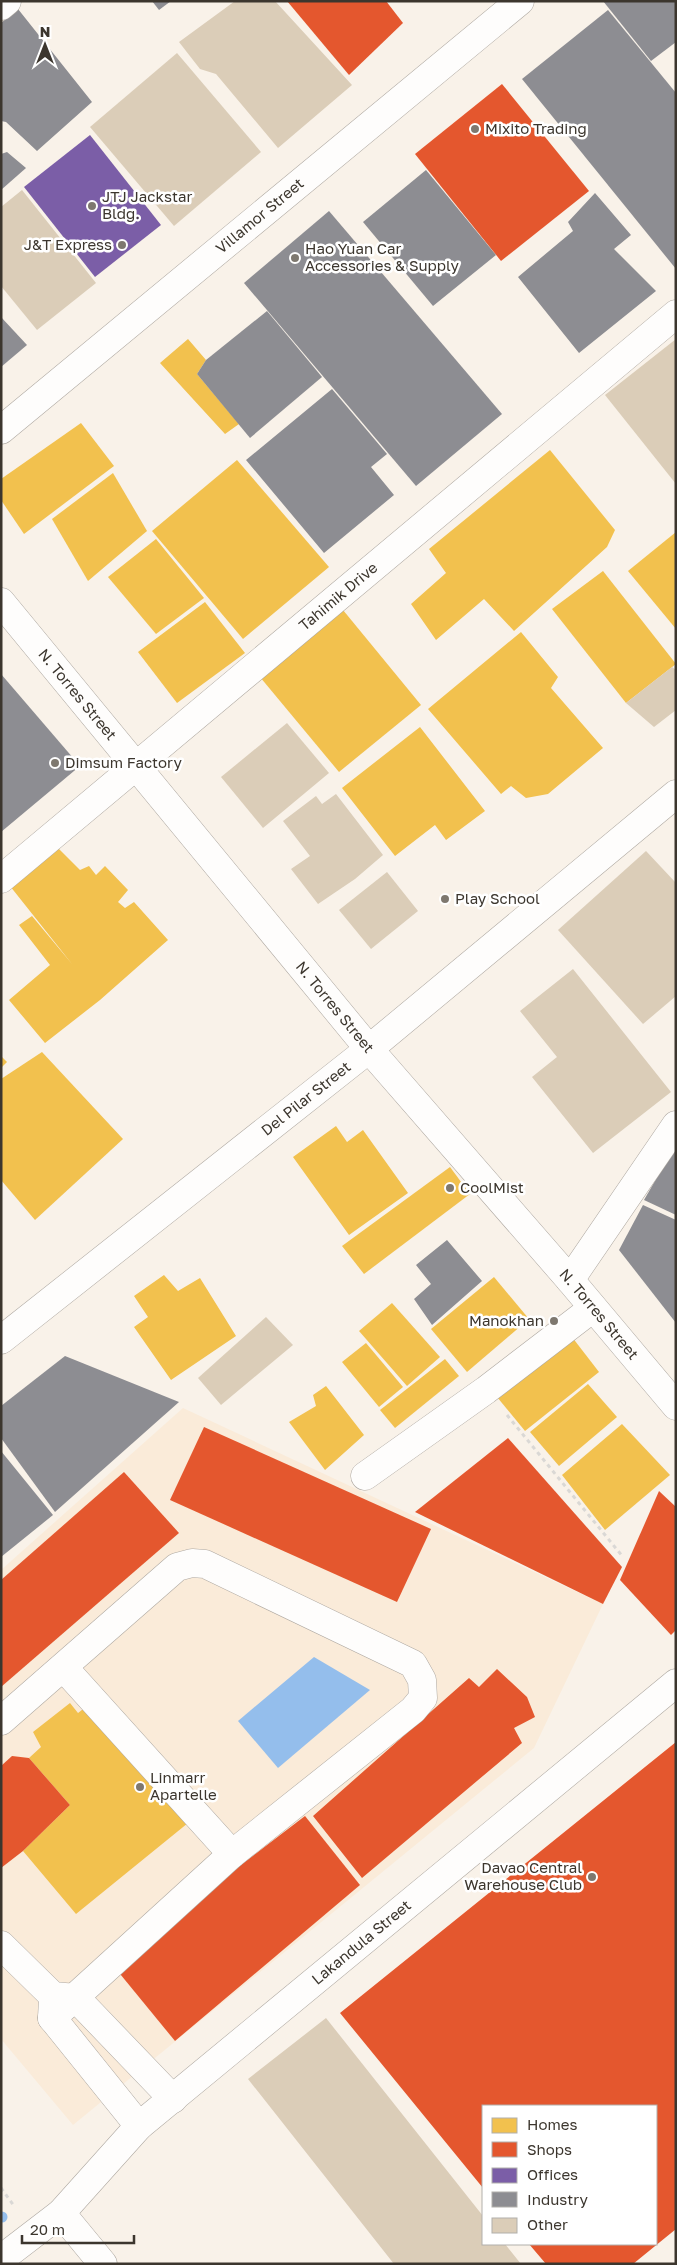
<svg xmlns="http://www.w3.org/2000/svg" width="677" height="2265" viewBox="0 0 677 2265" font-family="'Golos Text',sans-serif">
	<rect width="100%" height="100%" fill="#f9f2e9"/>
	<!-- built -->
	<path fill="#faebd9" d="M183,1408L603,1604L534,1748L73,2125L1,2039V1570Z"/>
	<!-- water -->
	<path fill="#94beec" d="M314,1657L370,1690L278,1768L238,1721Z"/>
	<!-- homes -->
	<g fill="#f2c14e">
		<path d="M188,339L206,360L197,374L239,424L225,434L160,363Z"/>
		<path d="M81,423L114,466L24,534L1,500V479Z"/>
		<path d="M550,450L615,530L607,547L514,631L484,599L436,640L411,604L446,573L429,549Z"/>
		<path d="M237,460L329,567L243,639L152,531Z"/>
		<path d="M113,473L147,531L88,581L52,519Z"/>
		<path d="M676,532V629L628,571Z"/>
		<path d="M156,539L204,598L156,634L108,577Z"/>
		<path d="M603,571L676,664L626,703L552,609Z"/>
		<path d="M205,602L245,653L177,703L138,652Z"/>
		<path d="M343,610L421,705L339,772L260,677Z"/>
		<path d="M521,632L558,677L551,688L603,748L548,794L526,798L511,786L501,794L428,709Z"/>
		<path d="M420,727L485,811L446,840L435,825L395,856L342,788Z"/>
		<path d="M57,847L80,870L89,866L96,875L105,866L128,890L118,902L125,908L134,902L168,940L100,1000L45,1043L9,1000L50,965L19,925L32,916L72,964L10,886Z"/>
		<path d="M42,1052L123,1139L35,1220L1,1180V1079Z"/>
		<path d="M1,1056L7,1062L1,1068Z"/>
		<path d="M336,1126L347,1142L363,1130L408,1193L349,1235L293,1157Z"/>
		<path d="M450,1167L470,1194L364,1274L342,1246Z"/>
		<path d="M164,1275L178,1291L200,1278L236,1336L171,1380L134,1327L148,1317L134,1296Z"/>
		<path d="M494,1277L529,1319L467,1372L431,1329Z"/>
		<path d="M392,1303L440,1357L407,1386L359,1331Z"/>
		<path d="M572,1337L599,1372L525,1431L497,1397Z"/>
		<path d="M366,1343L403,1387L379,1407L342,1362Z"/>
		<path d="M445,1359L459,1376L395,1428L380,1410Z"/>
		<path d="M588,1384L617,1417L559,1466L530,1432Z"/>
		<path d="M326,1386L364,1435L325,1470L289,1422L316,1406L313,1395Z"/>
		<path d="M622,1424L670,1475L605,1530L562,1475Z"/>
		<path d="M70,1703L78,1713L91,1703L188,1823L76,1914L23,1851L70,1805L29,1758L41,1747L33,1732Z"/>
	</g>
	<!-- shops -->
	<g fill="#e4572e">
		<path d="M287,1H386L403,23L349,75Z"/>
		<path d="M502,84L589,191L501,261L415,154Z"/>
		<path d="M204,1427L431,1529L397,1602L170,1500Z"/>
		<path d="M508,1438L622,1567L603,1604L415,1512Z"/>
		<path d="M124,1472L179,1533L1,1687V1580Z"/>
		<path d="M659,1491L676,1507V1630L671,1635L620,1580Z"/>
		<path d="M497,1669L527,1697L535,1717L514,1728L522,1743L362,1878L313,1816L469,1678L479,1687Z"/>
		<path d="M676,1742V2229L633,2264H546L529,2244H656V2106H483V2188L340,2013Z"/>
		<path d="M12,1756L29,1758L70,1805L23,1851L1,1868V1766Z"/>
		<path d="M305,1816L360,1885L175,2041L116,1969L233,1871Z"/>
	</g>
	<!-- offices -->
	<path fill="#7b5ea7" d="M90,135L161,225L95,277L24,187Z"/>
	<!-- industry -->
	<g fill="#8d8d92">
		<path d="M152,1H171L159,10Z"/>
		<path d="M603,1H676V42L651,61Z"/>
		<path d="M18,9L92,102L37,151L6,122L1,121V23Z"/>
		<path d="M608,10L676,93V269L522,79Z"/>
		<path d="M7,152L26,168L1,190V154Z"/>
		<path d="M426,170L496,255L433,306L363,222Z"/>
		<path d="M595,193L631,235L614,249L656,291L579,353L518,277L573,231L568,222Z"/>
		<path d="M329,211L502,414L416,486L244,283Z"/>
		<path d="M267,311L322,377L250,438L197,374L206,360Z"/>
		<path d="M1,317L27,345L1,367Z"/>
		<path d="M332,389L387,454L371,467L394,495L324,553L246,460Z"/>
		<path d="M1,674L80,766L1,832Z"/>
		<path d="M674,1148L676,1149V1215L644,1200Z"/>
		<path d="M643,1205L676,1220V1323L619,1250Z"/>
		<path d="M447,1240L482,1281L432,1325L414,1299L431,1284L416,1265Z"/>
		<path d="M65,1356L179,1402L55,1512L1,1438V1406Z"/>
		<path d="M1,1451L53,1515L1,1557Z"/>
	</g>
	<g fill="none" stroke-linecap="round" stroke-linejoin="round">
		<!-- stream -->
		<path stroke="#94beec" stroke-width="11" d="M1,2217H2"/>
	</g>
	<!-- building -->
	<g fill="#dbcdb8">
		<path d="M235,1H275L352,85L278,148L216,74L200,69L179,42Z"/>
		<path d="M177,53L261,152L174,226L90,127Z"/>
		<path d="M22,190L96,283L37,330L1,286V207Z"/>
		<path d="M676,339V484L605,395Z"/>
		<path d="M672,667L676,670V710L654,727L626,703Z"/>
		<path d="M287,723L329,773L263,828L221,777Z"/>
		<path d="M336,794L383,855L355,879L318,904L291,869L310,856L283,821L316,796L322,804Z"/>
		<path d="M646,851L676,883V996L643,1024L558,930Z"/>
		<path d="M387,872L418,911L371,949L339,910Z"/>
		<path d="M573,969L671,1092L593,1153L532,1077L557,1057L520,1011Z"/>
		<path d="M266,1317L293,1345L221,1405L198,1378Z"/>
		<path d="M326,2018L483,2216V2244H505L521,2264H394L248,2079Z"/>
	</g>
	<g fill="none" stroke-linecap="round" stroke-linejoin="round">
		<defs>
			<g id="minor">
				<path d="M1,6L7,1"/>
				<path id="s1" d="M1,430L520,1"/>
				<path id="s2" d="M1,602L369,1049L570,1280L676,1406"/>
				<path id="s3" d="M1,879L676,314"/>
				<path d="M570,1280L676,1125"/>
				<path id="s4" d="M1,1340L369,1049L676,794"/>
				<path d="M365,1476L486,1390L593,1308"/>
				<path d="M64,1668L232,1854"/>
				<path d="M1,1721L177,1567L192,1563L205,1564L413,1664L422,1680L423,1698L413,1710L232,1854L52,2018"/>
				<path d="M1,1945L53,1996L76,1998L173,2099"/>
				<path d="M53,2000L52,2018L57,2024L139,2126"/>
				<path d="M61,2213L103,2264"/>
				<path id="s5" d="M1,2259L61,2213L139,2126L676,1683"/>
			</g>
		</defs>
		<!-- minor casing -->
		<use href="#minor" stroke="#aea8a1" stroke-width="29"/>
		<!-- path -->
		<g stroke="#dad8d5" stroke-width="3" stroke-dasharray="4 4" stroke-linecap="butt">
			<path d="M507,1415L623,1557"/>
			<path d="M1,2188L14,2206"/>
		</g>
		<!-- minor -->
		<use href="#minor" stroke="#fefdfc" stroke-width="28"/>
	</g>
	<!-- markers -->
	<g fill="#7e786f" stroke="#fff" stroke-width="2">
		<circle cx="475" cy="129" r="5"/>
		<circle cx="92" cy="206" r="5"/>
		<circle cx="122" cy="245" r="5"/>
		<circle cx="295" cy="258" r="5"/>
		<circle cx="55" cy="763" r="5"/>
		<circle cx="445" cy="899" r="5"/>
		<circle cx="450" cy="1188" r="5"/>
		<circle cx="554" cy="1321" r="5"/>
		<circle cx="140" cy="1787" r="5"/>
		<circle cx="592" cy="1877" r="5"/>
	</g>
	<g text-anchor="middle" stroke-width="5" stroke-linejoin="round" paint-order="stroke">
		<!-- poi labels -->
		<g font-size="15" fill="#3c362e" stroke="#fff" text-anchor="start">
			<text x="485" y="134">Mixito Trading</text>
			<text x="102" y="202">JTJ Jackstar<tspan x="102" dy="17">Bldg.</tspan></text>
			<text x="112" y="250" text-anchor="end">J&amp;T Express</text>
			<text x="305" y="254">Hao Yuan Car<tspan x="305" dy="17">Accessories &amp; Supply</tspan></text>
			<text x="65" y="768">Dimsum Factory</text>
			<text x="455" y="904">Play School</text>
			<text x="460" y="1193">CoolMist</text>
			<text x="544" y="1326" text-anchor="end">Manokhan</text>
			<text x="150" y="1783">Linmarr<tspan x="150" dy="17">Apartelle</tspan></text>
			<text x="582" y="1873" text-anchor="end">Davao Central<tspan x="582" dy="17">Warehouse Club</tspan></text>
		</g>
		<!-- street labels -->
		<g font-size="15" fill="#3c362e" stroke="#fff">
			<text dy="5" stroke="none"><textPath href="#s1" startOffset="336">Villamor Street</textPath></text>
			<text dy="5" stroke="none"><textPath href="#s3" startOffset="440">Tahimik Drive</textPath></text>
			<text dy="5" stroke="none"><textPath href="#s2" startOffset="120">N. Torres Street</textPath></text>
			<text dy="5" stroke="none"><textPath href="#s2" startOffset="525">N. Torres Street</textPath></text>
			<text dy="5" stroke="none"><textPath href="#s4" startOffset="389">Del Pilar Street</textPath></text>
			<text dy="5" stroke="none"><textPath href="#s2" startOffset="930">N. Torres Street</textPath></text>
			<text dy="5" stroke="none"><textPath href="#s5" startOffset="481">Lakandula Street</textPath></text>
		</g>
	</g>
	<!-- border -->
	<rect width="677" height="2265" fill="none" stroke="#3c362e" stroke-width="5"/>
	<!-- legend -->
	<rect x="482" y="2105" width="175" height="140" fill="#ffffff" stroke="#b1afab"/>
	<rect x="492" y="2118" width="25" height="15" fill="#f2c14e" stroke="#b1afab"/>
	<text x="527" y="2130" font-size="15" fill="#3c362e">Homes</text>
	<rect x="492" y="2142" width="25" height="15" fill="#e4572e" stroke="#b1afab"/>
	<text x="527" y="2155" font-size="15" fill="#3c362e">Shops</text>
	<rect x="492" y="2168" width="25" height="15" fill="#7b5ea7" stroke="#b1afab"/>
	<text x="527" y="2180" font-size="15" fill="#3c362e">Offices</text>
	<rect x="492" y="2192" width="25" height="15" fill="#8d8d92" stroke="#b1afab"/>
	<text x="527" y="2205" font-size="15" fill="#3c362e">Industry</text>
	<rect x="492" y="2218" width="25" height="15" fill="#dbcdb8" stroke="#b1afab"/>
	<text x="527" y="2230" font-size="15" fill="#3c362e">Other</text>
	<!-- north arrow -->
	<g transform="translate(45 45)" stroke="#ffffff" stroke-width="4" paint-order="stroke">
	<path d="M0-4L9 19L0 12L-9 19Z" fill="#3c362e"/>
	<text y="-8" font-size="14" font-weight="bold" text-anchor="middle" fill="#3c362e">N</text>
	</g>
	<!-- scale -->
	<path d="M22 2235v8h112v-8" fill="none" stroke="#3c362e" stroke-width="2.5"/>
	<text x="30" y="2235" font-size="15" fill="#3c362e" stroke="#ffffff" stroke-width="4" paint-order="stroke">20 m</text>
</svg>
